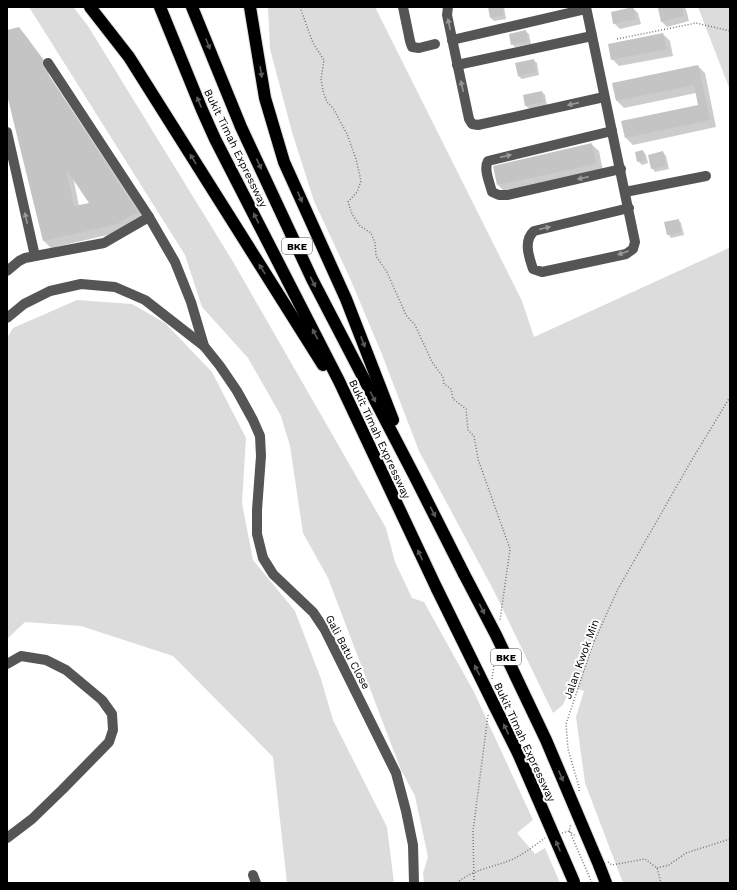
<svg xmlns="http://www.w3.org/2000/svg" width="737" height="890" viewBox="0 0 737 890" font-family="'Work Sans',sans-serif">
	<rect width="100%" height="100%" fill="#fff"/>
	<!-- green -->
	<g fill="#dcdcdc">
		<path d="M29,7L74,8L88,26L232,260L386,528L395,562L412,598L424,602L474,692L533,820L517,833L535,854L545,848L560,883H424L423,873L428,857L415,796L401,770L328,578L303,533L290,446L281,416L248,358L202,307L185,255Z"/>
		<path d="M268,7H375L522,301L534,337L729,248L730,246V883H623L585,783L576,717L584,691L571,686L563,705L553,713L495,593L419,451L381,352L349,276L314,201L292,132L270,49Z"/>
		<path d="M698,7H730V90Z"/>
		<path d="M77,300L132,304L165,323L212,372L246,438L242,503L253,560L295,611L321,679L333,720L387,827L394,883H287L273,757L173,656L81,626L25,622L7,639V338L13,328Z"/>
	</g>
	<!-- shadow -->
	<g fill="#0003" fill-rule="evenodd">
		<path d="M489,7H504L506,19L494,21L491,18Z"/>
		<path d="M667,7H684L686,9L689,21L667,27L662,22Z"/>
		<path d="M633,8L638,13L641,24L620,29L614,23Z"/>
		<path d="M19,28L26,36L49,67L48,71L49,75L145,220L125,231L51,248L44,241L7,90V31ZM73,177L91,203L79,206Z"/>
		<path d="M525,31L529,34L531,44L515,47L512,44Z"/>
		<path d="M663,34L670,41L673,56L619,66L612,59Z"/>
		<path d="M533,60L537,63L539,75L522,79L518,76Z"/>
		<path d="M698,66L705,73L716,127L633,145L626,138L699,106L696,93L624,108L617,101Z"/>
		<path d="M542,92L545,95L547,106L530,109L526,106L524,95Z"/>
		<path d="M591,144L599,151L603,171L505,192L498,185Z"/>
		<path d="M643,151L646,155L648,163L642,165L638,161Z"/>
		<path d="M663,152L666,156L669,169L655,172L652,168Z"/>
		<path d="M678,220L681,223L684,235L671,238L668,234Z"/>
	</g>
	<!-- building -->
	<g fill="#c4c4c4" fill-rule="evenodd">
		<path d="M488,7H502L504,15L490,18Z"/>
		<path d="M633,7L636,19L613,24L611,12Z"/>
		<path d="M663,7H682L684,16L661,22L658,8Z"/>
		<path d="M19,27L43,60L42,63L43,67L138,213L136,214L135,213L117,224L43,241L7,95V30ZM66,169L89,203L74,206Z"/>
		<path d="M526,30L528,41L511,45L509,34Z"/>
		<path d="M663,33L667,49L611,60L608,44Z"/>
		<path d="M534,59L536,72L518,76L515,63Z"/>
		<path d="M698,65L710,120L625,138L621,121L698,105L694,85L616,101L612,83Z"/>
		<path d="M542,91L544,102L525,106L523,95Z"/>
		<path d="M592,143L596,164L497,185L493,166Z"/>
		<path d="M643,150L645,160L637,162L635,152Z"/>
		<path d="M663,151L666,166L651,169L648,155Z"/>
		<path d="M679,219L681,232L667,235L664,222Z"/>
	</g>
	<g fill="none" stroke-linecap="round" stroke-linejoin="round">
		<defs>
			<g id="highway">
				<path d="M90,7L129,57L323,365"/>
				<path d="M160,7L202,110L215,139L339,381L437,589"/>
				<path d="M192,7L241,127L312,279L415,477L464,574"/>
				<path d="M250,7L265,98L284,162L346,299L393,420"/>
				<path d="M494,705L518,753"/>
				<path d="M599,865L606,883"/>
			</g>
		</defs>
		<!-- highway casing -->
		<use href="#highway" stroke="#dbdbdb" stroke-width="14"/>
		<!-- path -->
		<g stroke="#777" stroke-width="1.5" stroke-dasharray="1 2" stroke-linecap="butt">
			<path d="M300,7L313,43L324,60L321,79L323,91L327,102L333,108L347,134L356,159L361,181L357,192L348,202L352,214L360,226L371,233L375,243L376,256L387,272L406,315L415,325L432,362L443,377L444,384L451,389L453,399L466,409L468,430L474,436L478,459L510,549L500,620"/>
			<path d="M617,39L696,23L730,31"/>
			<path d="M492,679L495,657"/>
			<path d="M579,791V787L568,749L566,724L593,644L618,589L690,463L730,397"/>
			<path d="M569,831L576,836"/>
			<path d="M570,832L592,883"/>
			<path d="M562,833L569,831L571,824"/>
			<path d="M608,862L612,865L645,859L657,868L661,883"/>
			<path d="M657,868L669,865L686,853L730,839"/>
			<path d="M457,883C471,870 494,867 511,860C524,854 534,846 545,838"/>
			<path d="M474,883L473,831L488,715"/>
		</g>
		<!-- minor -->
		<g stroke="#555" stroke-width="10">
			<path d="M403,7L410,41L412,47L419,48L435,44"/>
			<path d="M448,7L447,15L469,119L472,124L478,125L604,97"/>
			<path d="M586,7L635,242L633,249L626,254L542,272L533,269C529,257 523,241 534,231L629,208"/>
			<path d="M452,40L586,9"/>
			<path d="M48,63L149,217L175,262L191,302L204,346"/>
			<path d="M457,65L592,36"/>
			<path d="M612,131L488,161C483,169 490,183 492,192L499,195H508L621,169"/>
			<path d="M7,132L35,256"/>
			<path d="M625,192L706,176"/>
			<path d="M7,271L19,261L25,258L104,243L149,217"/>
			<path d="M7,318L24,304L50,291L81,284L115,287L145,300L204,346L220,366L237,391L253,420L260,436L261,456L257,510V534L263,558L273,574L313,612L325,630L396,773L406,811L413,845L414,883"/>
			<path d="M7,664L21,656L46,660L66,670L102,700L112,714L113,730L109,742L62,790L32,819L7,838"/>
			<path d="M253,875L256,883"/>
		</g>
		<!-- highway -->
		<use href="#highway" stroke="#000" stroke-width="12"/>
		<defs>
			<g id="highway-bridge">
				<path d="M464,574L496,635L546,740L599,865"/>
				<path d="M437,589L494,705"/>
				<path d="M518,753L574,882"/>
			</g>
		</defs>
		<!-- highway-bridge casing -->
		<use href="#highway-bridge" stroke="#dbdbdb" stroke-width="14" stroke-linecap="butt"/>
		<!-- highway-bridge -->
		<use href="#highway-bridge" stroke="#000" stroke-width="12"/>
	</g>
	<!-- one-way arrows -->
	<defs><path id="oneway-solid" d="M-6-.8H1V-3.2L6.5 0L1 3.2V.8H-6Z"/></defs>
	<g fill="#999">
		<use href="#oneway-solid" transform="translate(449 24) rotate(-102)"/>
		<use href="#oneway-solid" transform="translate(462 86) rotate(-103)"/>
		<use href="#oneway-solid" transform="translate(573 104) rotate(167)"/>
		<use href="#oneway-solid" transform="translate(506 156) rotate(-13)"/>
		<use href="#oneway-solid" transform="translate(583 178) rotate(167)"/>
		<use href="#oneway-solid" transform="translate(26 218) rotate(-103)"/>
		<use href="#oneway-solid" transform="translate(545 228) rotate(-13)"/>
		<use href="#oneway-solid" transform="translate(623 253) rotate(161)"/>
	</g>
	<g fill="#595959">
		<use href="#oneway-solid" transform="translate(208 44) rotate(68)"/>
		<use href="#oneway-solid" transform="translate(261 72) rotate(81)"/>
		<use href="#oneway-solid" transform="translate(199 102) rotate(-112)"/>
		<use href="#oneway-solid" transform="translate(193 159) rotate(-122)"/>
		<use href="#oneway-solid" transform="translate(259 164) rotate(65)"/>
		<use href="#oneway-solid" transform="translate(300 197) rotate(66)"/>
		<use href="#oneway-solid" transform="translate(256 218) rotate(-117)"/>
		<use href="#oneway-solid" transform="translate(262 269) rotate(-122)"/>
		<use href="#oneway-solid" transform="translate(313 282) rotate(63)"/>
		<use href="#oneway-solid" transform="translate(315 334) rotate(-117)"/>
		<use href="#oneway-solid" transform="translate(363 342) rotate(69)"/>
		<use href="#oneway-solid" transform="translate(373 397) rotate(62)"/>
		<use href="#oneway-solid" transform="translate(433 512) rotate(63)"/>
		<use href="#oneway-solid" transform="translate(420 555) rotate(-115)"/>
		<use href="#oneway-solid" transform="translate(482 609) rotate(63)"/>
		<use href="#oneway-solid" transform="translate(477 670) rotate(-117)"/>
		<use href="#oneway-solid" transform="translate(506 729) rotate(-116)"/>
		<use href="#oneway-solid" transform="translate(561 776) rotate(67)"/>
		<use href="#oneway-solid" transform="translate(558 846) rotate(-113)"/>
	</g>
	<g text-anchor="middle" stroke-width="4" stroke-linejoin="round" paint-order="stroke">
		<!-- shield labels -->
		<g fill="#fff" stroke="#4c4c4c" stroke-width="1">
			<rect x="282" y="238" width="30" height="16" rx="3"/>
			<rect x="491" y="649" width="30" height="16" rx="3"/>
		</g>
		<g font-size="10" font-weight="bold" fill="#000">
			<text x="297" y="250">BKE</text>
			<text x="506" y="661">BKE</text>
		</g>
		<!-- street labels -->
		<g font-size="11" fill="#000" stroke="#fff">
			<text transform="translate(236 148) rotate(64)" y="4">Bukit Timah Expressway</text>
			<text transform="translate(380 439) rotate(65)" y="4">Bukit Timah Expressway</text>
			<text transform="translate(348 652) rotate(62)" y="4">Gali Batu Close</text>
			<text transform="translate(581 659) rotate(-70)" y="4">Jalan Kwok Min</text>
			<text transform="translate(525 742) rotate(65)" y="4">Bukit Timah Expressway</text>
		</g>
	</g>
	<!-- border -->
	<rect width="737" height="890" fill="none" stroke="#000000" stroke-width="16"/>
</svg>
